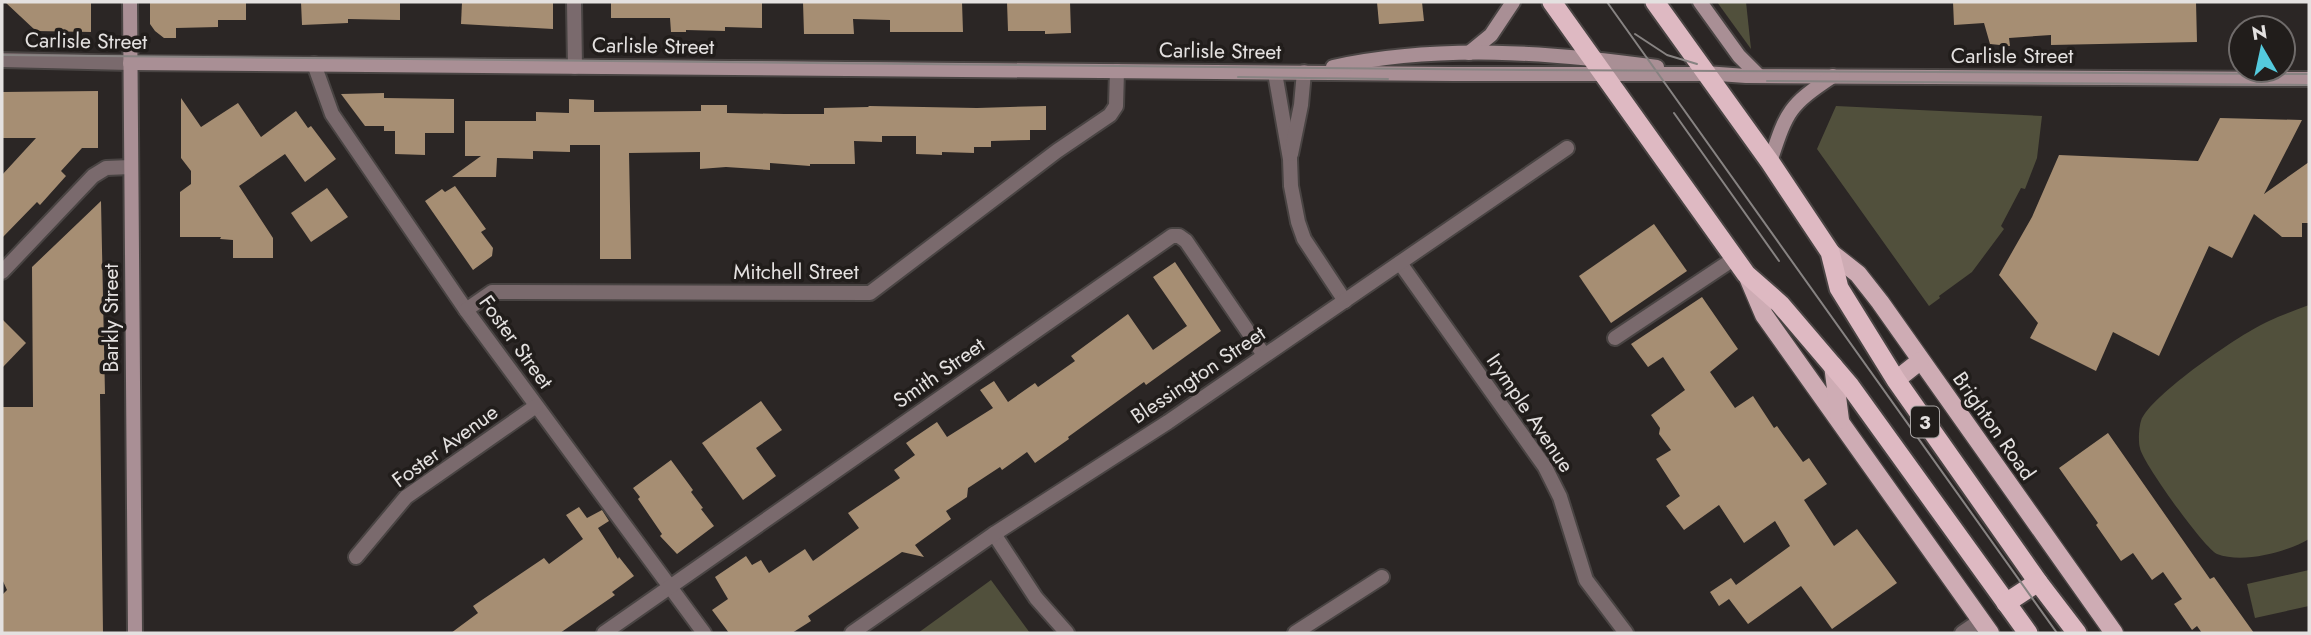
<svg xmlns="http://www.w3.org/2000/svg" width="2311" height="635" viewBox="0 0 2311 635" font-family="Jost,sans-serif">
	<rect width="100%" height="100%" fill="#2b2625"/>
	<!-- green -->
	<g fill="#51503c">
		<path d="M1717,2H1746L1751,49Z"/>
		<path d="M1836,106L2042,116L2037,158L2025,189L2021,188L2001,226L2004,229L1972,272L1939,296L1940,298L1929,306L1817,149Z"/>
		<path d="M2309,305V539C2287,552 2243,564 2217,554C2205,549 2142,462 2140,448C2138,442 2139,427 2141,421C2149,396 2243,332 2269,321C2282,315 2296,310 2309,305Z"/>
		<path d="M2309,570V606L2255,618L2247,584Z"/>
		<path d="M991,580L1030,633H918Z"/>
	</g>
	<!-- building -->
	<g fill="#a68e73">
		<path d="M5,2H91V32L36,31Z"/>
		<path d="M150,2H246V20H218V27L176,28V38H164L155,31L150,24Z"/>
		<path d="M301,2H400V20L348,19V23L302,25Z"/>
		<path d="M462,2H553V29L461,24Z"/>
		<path d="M611,2H762V28L725,27V31L686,30V32H671L670,18H611Z"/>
		<path d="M803,2H962L963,32H890V20L853,19L854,34H804Z"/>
		<path d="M1007,2H1070L1071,33L1045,34V31H1008Z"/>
		<path d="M1377,2H1422L1424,21L1379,24Z"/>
		<path d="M1953,2H2196L2197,42L2051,45V35L2009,38L2010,46L1990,44L1984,23L1954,25Z"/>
		<path d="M98,91V148H82L61,171L66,176L40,205L37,202L2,238V175L36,138H2V92Z"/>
		<path d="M384,93V98L454,99V133H425V155L395,154V131H384V126H365L341,94Z"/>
		<path d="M181,98L201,127L238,103L261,137L296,111L308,128L311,126L336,159L305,182L285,154L239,186L273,238V258H233V240L220,239L221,237H180V192L191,184V171L181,158Z"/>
		<path d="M569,99L594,100V112L701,111V105H727V113L784,114H824V108L868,107L869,106L977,108L1046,106V130H1030V140L991,141V147H974V153L942,152V155L916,154V136H882V142L854,141L855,164H810V166L770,163V170L726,167L700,169V152L629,153L631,259H600V145H570V152L533,151V159L497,158L496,177H452L481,156H465V121H536V112L569,113Z"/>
		<path d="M2220,118L2302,120L2264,194L2309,162V223H2302V237H2282L2254,214L2232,258L2209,246L2159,356L2113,332L2096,371L2030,338L2038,323L1999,275L2032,217L2059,155L2198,161Z"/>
		<path d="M455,186L486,229L481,232L493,248L492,256L473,270L425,201L442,189L445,192Z"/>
		<path d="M327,188L348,217L311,242L291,213Z"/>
		<path d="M101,201L105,394H100L103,633H2V595L7,590L2,579V407H33L32,267Z"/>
		<path d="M1654,224L1687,271L1611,323L1579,276Z"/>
		<path d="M1175,262L1221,331L1146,385L1144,382L1068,437L1069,439L1035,463L1027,452L1002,470L1000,467L968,488L967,497L946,511L951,519L915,545L924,557L902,552L808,616L811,621L792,633H729L712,610L728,599L715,577L746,556L752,565L761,560L769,573L805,549L813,561L859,528L848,513L900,478L894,470L915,455L906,443L937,422L947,437L993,408L980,390L994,381L1008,402L1035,383L1038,387L1075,361L1071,356L1128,314L1153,350L1187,326L1153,277Z"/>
		<path d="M1702,297L1738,349L1710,372L1735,408L1753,396L1774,428L1777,426L1803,462L1809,458L1827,484L1804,500L1834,546L1857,529L1897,583L1832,629L1801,586L1748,624L1729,599L1719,606L1710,592L1731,578L1736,585L1790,546L1775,521L1744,543L1719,505L1684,530L1666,506L1680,496L1656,459L1671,450L1659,434L1660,428L1651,415L1685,390L1663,357L1648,367L1631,344Z"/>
		<path d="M2,319L26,343L2,368Z"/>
		<path d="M761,401L782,430L756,448L776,476L743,500L702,443Z"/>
		<path d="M2108,433L2210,579L2214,577L2254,633H2202L2197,626L2192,630L2174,604L2182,599L2163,572L2152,580L2133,553L2121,561L2096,525L2098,523L2059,468Z"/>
		<path d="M671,460L693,490L691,492L703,508L701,509L714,526L677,554L660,536L662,534L638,499L640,497L633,488Z"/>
		<path d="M579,507L587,518L602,510L609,521L598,528L618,559L619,557L634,576L612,592L615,595L560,633H451L478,613L473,606L544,558L549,564L583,539L566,515Z"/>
	</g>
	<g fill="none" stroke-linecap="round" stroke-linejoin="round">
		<defs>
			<g id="minor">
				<path d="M574,2L575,67"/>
				<path d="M314,64L332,114L466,310L704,633"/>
				<path d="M1275,73L1290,159L1291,186L1298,222L1304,239L1345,301"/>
				<path d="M1291,154L1301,105L1304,72"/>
				<path d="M1400,263L1545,467L1560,497L1586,580L1626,633"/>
				<path d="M2,272L93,176L106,168L131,167"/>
				<path d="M466,310L492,292L870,293L1057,151L1110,115L1116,106L1117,71"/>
				<path d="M1615,338L1735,258"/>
				<path d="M994,534L1036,598L1067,633"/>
				<path d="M356,557L406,497L536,406"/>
				<path d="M604,633L1172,236H1179L1186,241L1264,355"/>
				<path d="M852,633L994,534L1168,422L1567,148"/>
				<path d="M1295,633L1382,577"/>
				<path d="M1962,633L1981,620"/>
			</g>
			<path id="tertiary" d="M2,60L130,63"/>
			<g id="secondary">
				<path d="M130,2L135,633"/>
				<path d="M1700,2L1739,56L1758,75"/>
				<path d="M1469,53L1491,35L1513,2"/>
				<path d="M130,63L1453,74H1714"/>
				<path d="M1333,67C1440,44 1549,52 1657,67"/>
				<path d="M1705,73L1746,76L2309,79"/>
				<path d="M1770,162C1787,111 1788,106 1833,76"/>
			</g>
			<g id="primary">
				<path d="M1830,252L1858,274L1880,302L2114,633"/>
				<path d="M1747,275L1764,315L1990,633"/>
				<path d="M1833,365L1840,420"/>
				<path d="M1896,380L1920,361"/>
			</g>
			<g id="trunk">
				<path d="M1552,2L1746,274L1780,304L1850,386L2028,633"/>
				<path d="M1655,2L1770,162L1830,252L1839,288L1896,380L2038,582L2077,633"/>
				<path d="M2006,603L2038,582"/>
			</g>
		</defs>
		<!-- minor casing -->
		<use href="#minor" stroke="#494443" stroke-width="18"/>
		<!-- tertiary casing -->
		<use href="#tertiary" stroke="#494443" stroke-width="18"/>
		<!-- secondary casing -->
		<use href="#secondary" stroke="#494443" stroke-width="18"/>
		<!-- primary casing -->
		<use href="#primary" stroke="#494443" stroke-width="21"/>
		<!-- trunk casing -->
		<use href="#trunk" stroke="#494443" stroke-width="23"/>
		<!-- minor -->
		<use href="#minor" stroke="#7a6a6d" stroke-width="14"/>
		<!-- tertiary -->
		<use href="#tertiary" stroke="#7a6a6d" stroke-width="14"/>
		<!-- secondary -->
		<use href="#secondary" stroke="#a98f95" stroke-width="14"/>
		<!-- primary -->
		<use href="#primary" stroke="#ceacb4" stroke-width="18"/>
		<!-- trunk -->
		<use href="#trunk" stroke="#deb9c2" stroke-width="19"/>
		<!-- tram -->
		<g stroke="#878382" stroke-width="2">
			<path d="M1607,2L2057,633"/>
			<path d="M1635,34L1667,55L1697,64"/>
			<path d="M2,55L1526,70L2309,74"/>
			<path d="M1238,77L1388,79"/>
			<path d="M1767,81L2309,85"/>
			<path d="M1674,113L1779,261"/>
		</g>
	</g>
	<g text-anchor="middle" stroke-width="7" stroke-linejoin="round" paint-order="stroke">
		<!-- shield labels -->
		<rect fill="#211d1b" stroke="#aaa6a5" stroke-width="2" x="1911" y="406.5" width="28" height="31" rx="5"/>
		<g font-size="19" font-weight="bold" fill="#e4e1e0">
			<text x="1925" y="429">3</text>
		</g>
		<!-- street labels -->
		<g font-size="21" fill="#e4e1e0" stroke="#211d1b">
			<text transform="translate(86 41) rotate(1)" y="7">Carlisle Street</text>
			<text transform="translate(653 46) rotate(1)" y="7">Carlisle Street</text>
			<text transform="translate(1220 51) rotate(1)" y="7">Carlisle Street</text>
			<text x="2012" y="63">Carlisle Street</text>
			<text x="796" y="279">Mitchell Street</text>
			<text transform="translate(111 318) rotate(-90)" y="7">Barkly Street</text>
			<text transform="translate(516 342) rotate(54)" y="7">Foster Street</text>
			<text transform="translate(939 373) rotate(-35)" y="7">Smith Street</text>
			<text transform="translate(1198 375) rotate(-34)" y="7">Blessington Street</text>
			<text transform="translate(1530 413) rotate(56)" y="7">Irymple Avenue</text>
			<text transform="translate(1994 426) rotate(55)" y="7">Brighton Road</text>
			<text transform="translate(445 446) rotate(-36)" y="7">Foster Avenue</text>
		</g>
	</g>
	<!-- border -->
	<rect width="2311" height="635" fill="none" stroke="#e4e1e0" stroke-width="7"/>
	<!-- north arrow -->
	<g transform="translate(2262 49) rotate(351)"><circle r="33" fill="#211d1b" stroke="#6f6b6a" stroke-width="2"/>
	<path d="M0-5L12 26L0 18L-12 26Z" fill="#54cadd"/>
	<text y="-10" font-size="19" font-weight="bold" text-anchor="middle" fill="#e4e1e0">N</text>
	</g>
</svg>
